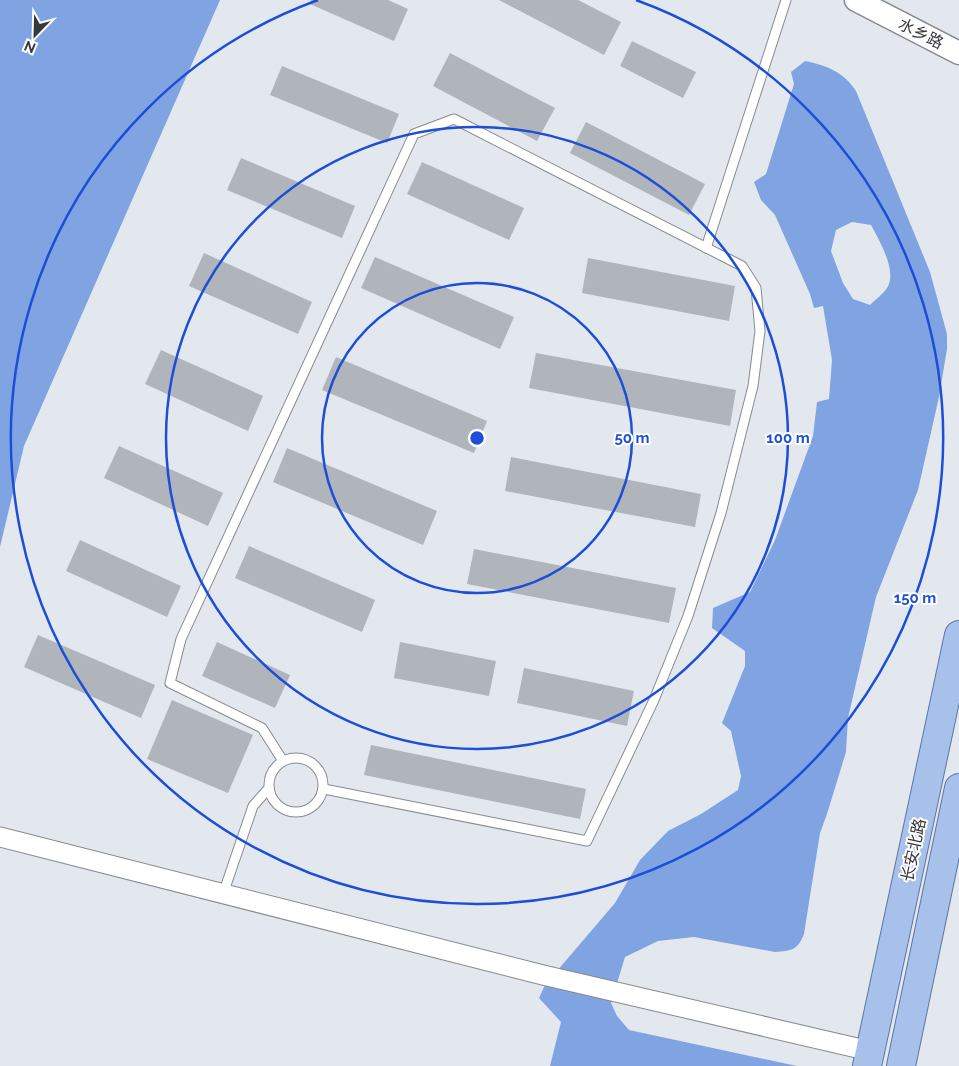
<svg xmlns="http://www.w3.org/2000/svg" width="959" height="1066" viewBox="0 0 959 1066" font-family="Raleway,'Noto Sans SC',sans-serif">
	<rect width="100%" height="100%" fill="#e3e8ef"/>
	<!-- water -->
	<g fill="#80a4e2" fill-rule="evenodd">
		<path d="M0,0H220L24,446L0,547Z"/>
		<path d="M805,61C826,65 844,72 856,91L930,272L947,334V349L939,397L918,490L876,597L848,718L846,752L827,814L820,833L804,934C798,950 791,951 775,952L694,937L658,941L625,957L611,1003L617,1016L629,1030L797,1066H550L561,1022L539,998L545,985L615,903L640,860L668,831L701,814L738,790L741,776L731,731L722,723L745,666V651L712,628L713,608L750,592L775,540L813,436L817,402L829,399L832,360L823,306L814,308L810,294L775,215L761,200L754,182L766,174L794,84L791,72ZM852,222L871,225C879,240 898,272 887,288C883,294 875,300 870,305L853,299L843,283L831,251L836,230Z"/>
	</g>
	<!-- building -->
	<g fill="#b0b5bc">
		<path d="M311,0H388L408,9L394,41L310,4Z"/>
		<path d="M499,0H578L621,22L604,55Z"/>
		<path d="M632,41L696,72L683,98L620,66Z"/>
		<path d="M450,53L555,108L537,141L433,86Z"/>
		<path d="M282,66L399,114L387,143L270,95Z"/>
		<path d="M586,122L705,184L689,215L570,153Z"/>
		<path d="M241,158L355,206L342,238L227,190Z"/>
		<path d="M422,162L524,208L509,240L407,194Z"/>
		<path d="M204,253L312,302L298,334L189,286Z"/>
		<path d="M375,257L514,317L500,349L361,288Z"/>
		<path d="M588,258L735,286L729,321L582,293Z"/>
		<path d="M161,350L263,396L248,431L145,384Z"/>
		<path d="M536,353L736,390L730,426L529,388Z"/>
		<path d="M336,357L487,421L474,453L322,390Z"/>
		<path d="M119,446L223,493L208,526L104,478Z"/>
		<path d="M287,448L437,511L423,545L273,482Z"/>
		<path d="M511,457L701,494L695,527L505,491Z"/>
		<path d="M80,540L181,586L167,617L66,571Z"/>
		<path d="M249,546L375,600L362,632L235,578Z"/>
		<path d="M474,549L676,588L669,623L467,584Z"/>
		<path d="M38,635L155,685L141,718L24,667Z"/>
		<path d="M217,642L290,675L275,708L202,676Z"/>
		<path d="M400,642L496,661L489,696L394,678Z"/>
		<path d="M524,668L634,691L627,726L517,703Z"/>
		<path d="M172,700L253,735L228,793L147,759Z"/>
		<path d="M371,745L586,789L580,819L364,775Z"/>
	</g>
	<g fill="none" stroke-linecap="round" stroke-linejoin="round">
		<defs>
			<g id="service">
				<path d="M706,248L786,0"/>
				<circle cx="296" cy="785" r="27"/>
				<path d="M283,761L262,728L170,683L181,639L414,134L454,119L742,266L756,288L760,331L753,386L721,513L688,616L654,700L587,841L324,789"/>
				<path d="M223,894L253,806L269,788"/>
			</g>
			<path id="minor" d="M0,837L543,975L870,1051"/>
			<path id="tertiary" d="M856,0L959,53"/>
			<g id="primary">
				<path d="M867,1066L959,635"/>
				<path d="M901,1066L959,788"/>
			</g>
		</defs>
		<!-- service casing -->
		<use href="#service" stroke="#868a91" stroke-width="11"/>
		<!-- minor casing -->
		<use href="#minor" stroke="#868a91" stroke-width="21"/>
		<!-- tertiary casing -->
		<use href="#tertiary" stroke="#868a91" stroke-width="25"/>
		<!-- primary casing -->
		<use href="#primary" stroke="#5b76a5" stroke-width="30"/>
		<!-- service -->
		<use href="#service" stroke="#fff" stroke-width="9"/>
		<!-- minor -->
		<use href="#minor" stroke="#fff" stroke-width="19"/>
		<!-- tertiary -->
		<use href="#tertiary" stroke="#fff" stroke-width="22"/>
		<!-- primary -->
		<use href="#primary" stroke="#a8c1eb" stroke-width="28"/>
	</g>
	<!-- distance rings -->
	<g fill="none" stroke="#1d4ed8" stroke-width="2.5">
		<circle cx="477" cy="438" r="155"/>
		<circle cx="477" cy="438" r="311"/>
		<path d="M636 0A466 466 0 1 1 318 0"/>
	</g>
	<g text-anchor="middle" stroke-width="4" stroke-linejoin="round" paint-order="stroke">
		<!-- street labels -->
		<g font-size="16" fill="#37383b" stroke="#fff">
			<text transform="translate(921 33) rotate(27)" y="6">水乡路</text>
			<text transform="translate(913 850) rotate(-78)" y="6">长安北路</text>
		</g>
	</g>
	<circle cx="477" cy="438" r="8" fill="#1d4ed8" stroke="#fff" stroke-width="2.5"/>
	<g font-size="15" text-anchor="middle" font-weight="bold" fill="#1d4ed8" stroke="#fff" stroke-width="4" stroke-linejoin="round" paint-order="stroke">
		<text x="632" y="443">50 m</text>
		<text x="788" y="443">100 m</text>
		<text x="915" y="603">150 m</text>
	</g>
	<!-- north arrow -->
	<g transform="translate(35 35) rotate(203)" stroke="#ffffff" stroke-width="4" paint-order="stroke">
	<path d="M0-4L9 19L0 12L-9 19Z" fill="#37383b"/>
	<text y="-8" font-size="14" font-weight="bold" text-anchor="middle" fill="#37383b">N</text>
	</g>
</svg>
